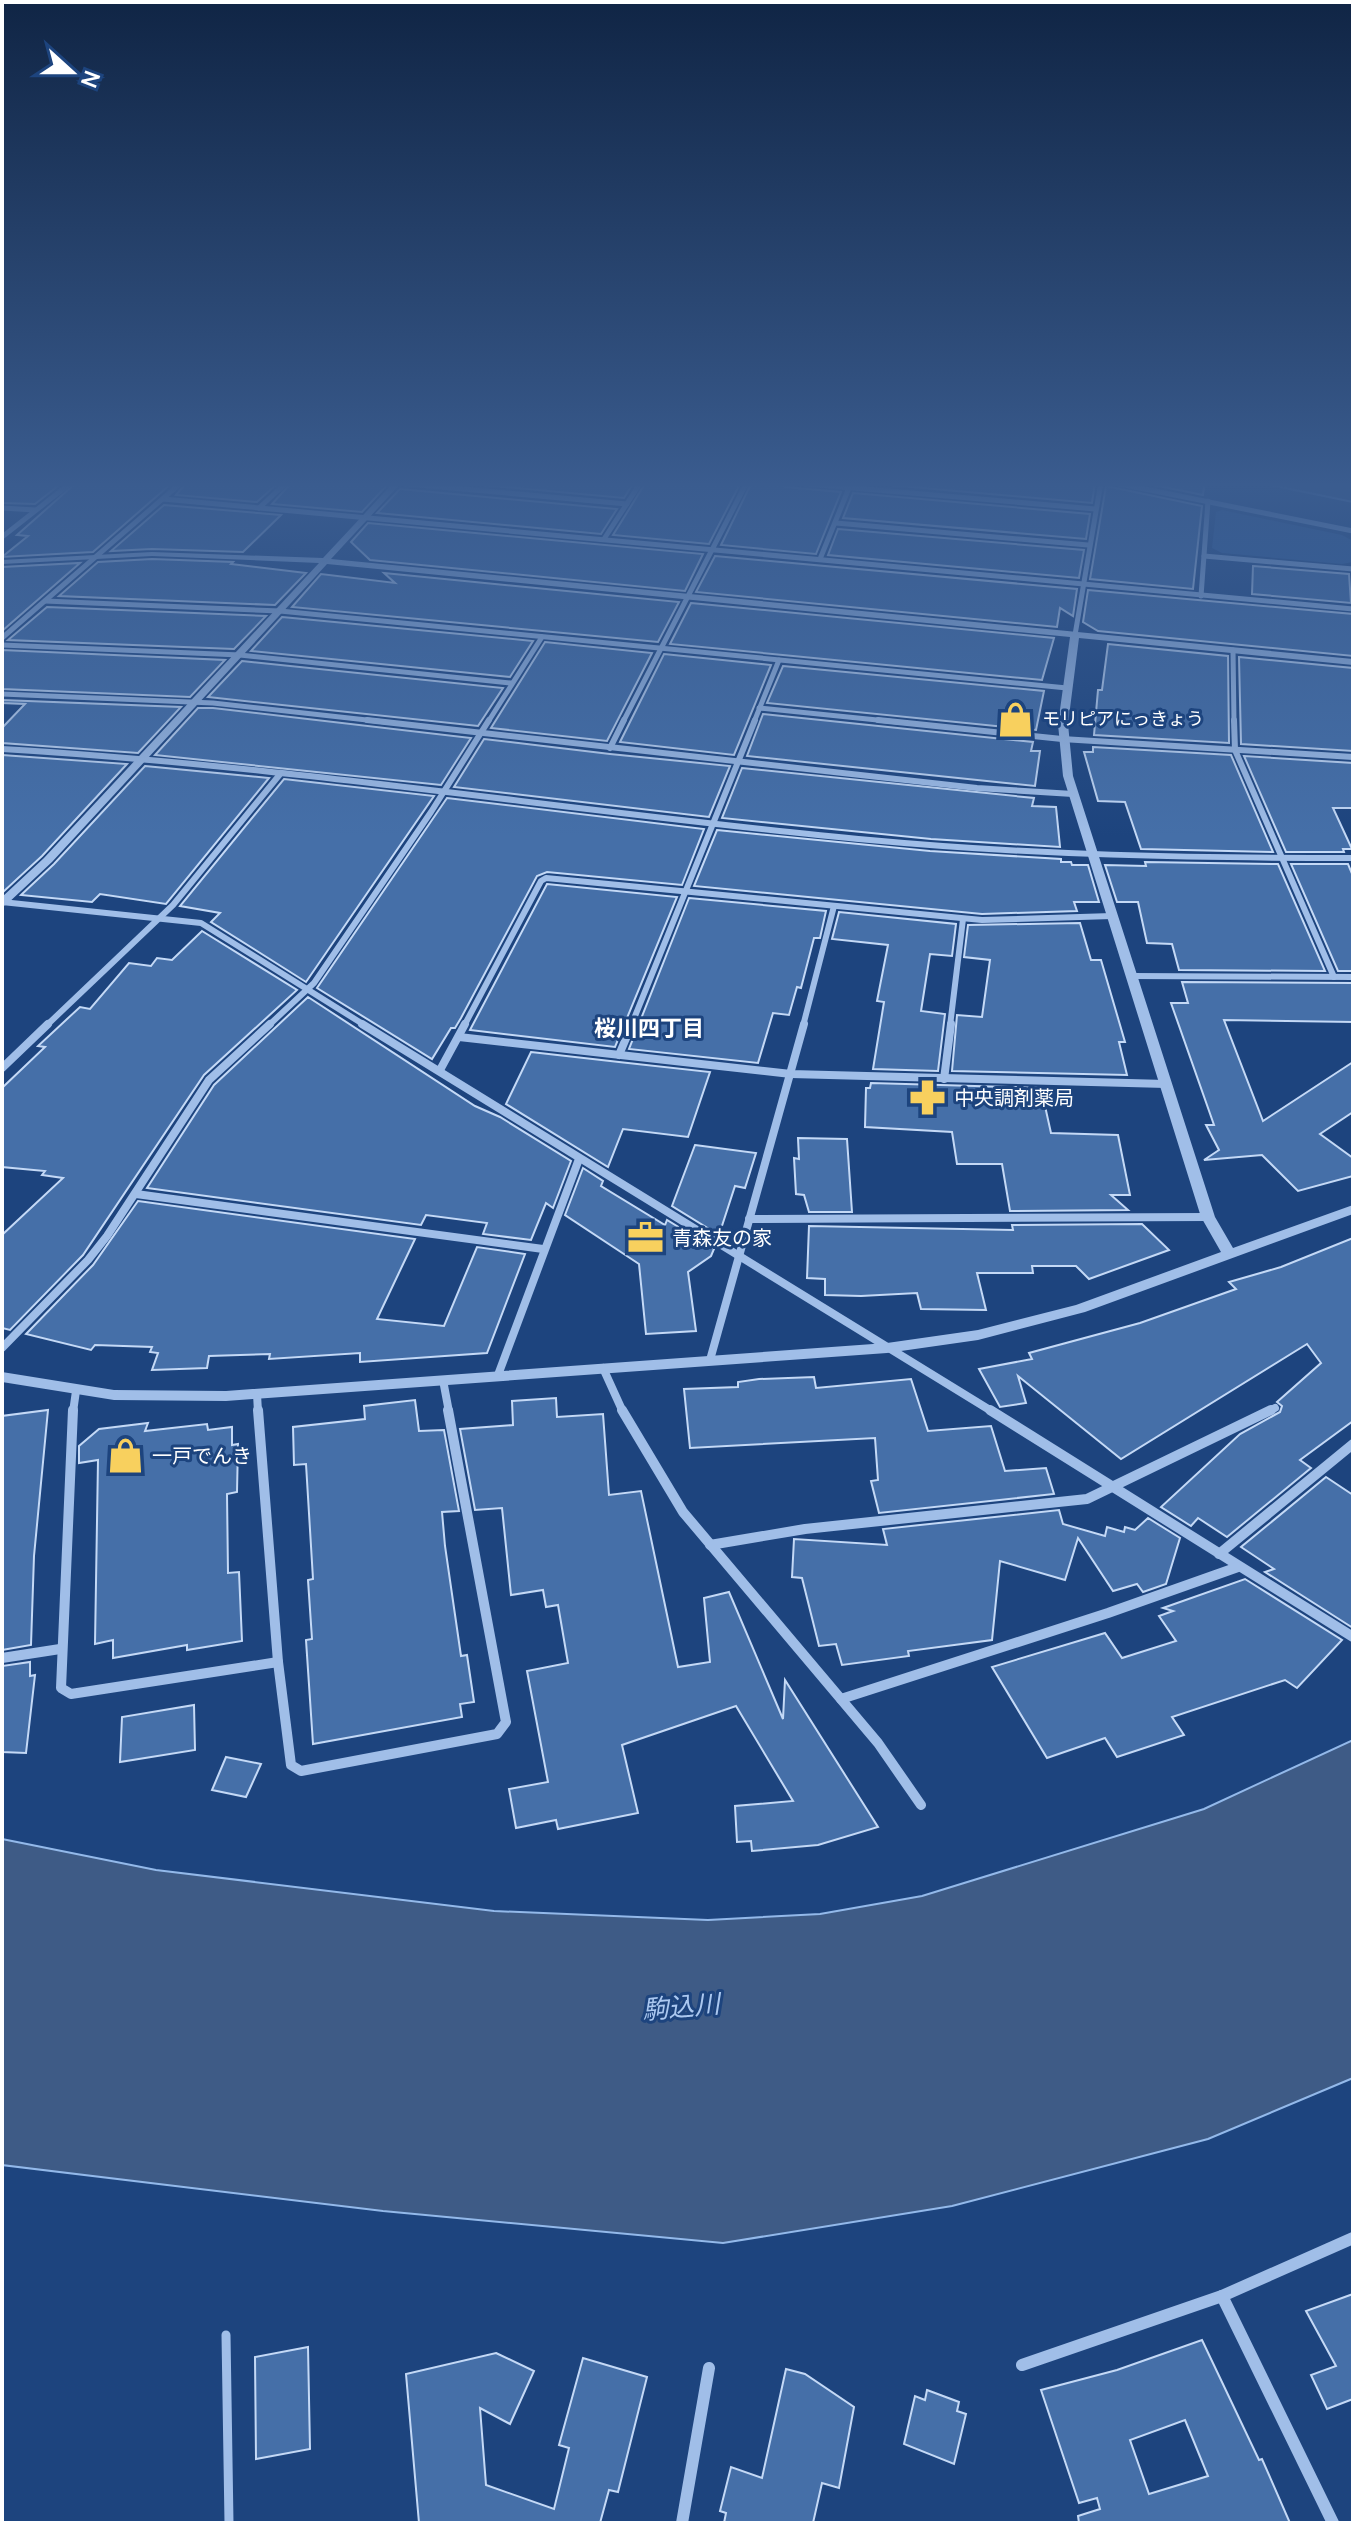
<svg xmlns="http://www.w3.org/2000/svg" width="1355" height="2525" viewBox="0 0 1355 2525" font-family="Manrope,'Noto Sans JP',sans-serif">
	<rect width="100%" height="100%" fill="#1d447e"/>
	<!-- green -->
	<path fill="#2f5e9d" d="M1222,510L1342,535L1353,541V562L1342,564L1222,553L1212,548L1216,512Z"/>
	<!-- water -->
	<g fill="#3e5b86" stroke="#93b9ea" stroke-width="2">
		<path d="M1256,482H1353V502Z"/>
		<path d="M1353,1740V2078L1208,2139L952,2206L723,2243L383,2211L2,2165V1839L156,1870L494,1911L708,1920L820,1914L922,1896L1204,1809Z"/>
	</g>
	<!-- building -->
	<g fill="#456fa8" stroke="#c4d9f6" stroke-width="2" fill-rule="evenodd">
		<path d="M2,482H63L35,504L2,503Z"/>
		<path d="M77,482H173L93,552L2,557L28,536L17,535Z"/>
		<path d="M187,482H279L257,502L176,495Z"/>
		<path d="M292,482H390L362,512L272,504Z"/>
		<path d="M450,482H634L624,498Z"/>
		<path d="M646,482H741L709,544L613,535Z"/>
		<path d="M752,482H780L785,487L841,492L816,554L721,545Z"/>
		<path d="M856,482H1095L1092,503Z"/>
		<path d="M1139,482H1205L1203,495Z"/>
		<path d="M1106,486L1202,506L1193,589L1090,579Z"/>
		<path d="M400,489L617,509L601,534L377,513Z"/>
		<path d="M853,493L1090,514L1086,539L843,518Z"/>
		<path d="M164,505L258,513L281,515L243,552L152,549L111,551Z"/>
		<path d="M368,523L703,554L685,591L370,560L351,542Z"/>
		<path d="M838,529L1084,550L1079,578L828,555Z"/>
		<path d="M715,556L1077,589L1073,616L1060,608L1057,627L696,592Z"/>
		<path d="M152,559L233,562L231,564L306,573L275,605L59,596L98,562Z"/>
		<path d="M80,563L2,631V567Z"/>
		<path d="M1253,566L1349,574L1351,603L1252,594Z"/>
		<path d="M384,573L679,602L658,642L292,607L321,574L395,583Z"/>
		<path d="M1088,590L1353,614V656L1098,631L1083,622Z"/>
		<path d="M691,603L1054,638L1042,680L670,644Z"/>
		<path d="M47,607L266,616L234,649L8,640Z"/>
		<path d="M282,617L533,641L510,677L251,651Z"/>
		<path d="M545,642L652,653L607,741L491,728Z"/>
		<path d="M1108,644L1228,656L1229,743L1094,735L1098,690H1102Z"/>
		<path d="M2,650L225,660L190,697L2,689Z"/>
		<path d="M664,654L771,665L734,755L620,742Z"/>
		<path d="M1239,657L1353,668V751L1241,744Z"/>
		<path d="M242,661L503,688L478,726L208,697Z"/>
		<path d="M783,666L1044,691L1036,730L767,703Z"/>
		<path d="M2,700L181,707L138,753L2,743V728L25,704L2,703Z"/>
		<path d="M198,708H213L471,738L441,785L155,755Z"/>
		<path d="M763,714L1033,742L1031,751H1040L1035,786L747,756Z"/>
		<path d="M484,739L610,754L730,766L709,817L454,787Z"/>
		<path d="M1093,747L1231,755L1273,852L1141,849L1125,802L1098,801L1084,752H1093Z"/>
		<path d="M2,755L127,764L42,856L2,893Z"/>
		<path d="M1244,756L1353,763V808H1333L1352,849H1343L1344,852H1286Z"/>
		<path d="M145,766L269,778L166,904L100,894L92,902L21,895L54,864Z"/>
		<path d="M742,768L1034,798L1032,806L1056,807L1060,847L931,839L722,818Z"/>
		<path d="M284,779L434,796L306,982L211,922L220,913L180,906Z"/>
		<path d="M447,798L704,829L682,885L547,872L537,876L461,1018L455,1028H451L432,1059L317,988Z"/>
		<path d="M717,830L930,851L1061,859V862H1071L1072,865H1088L1099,902H1074L1077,911L982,914L694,886Z"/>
		<path d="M1145,862L1278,864L1325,971L1179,970L1172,944L1147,943L1138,902H1117L1105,865L1146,866Z"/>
		<path d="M1291,864H1348L1353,876V971H1338Z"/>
		<path d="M547,884L677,897L615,1047L470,1030Z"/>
		<path d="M689,898L826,911L820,938H814L801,988L797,987L789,1015L773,1013L758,1063L629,1049Z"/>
		<path d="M839,912L956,924L952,956L930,954L921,1011L945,1014L938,1071L873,1069L884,1002L877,1001L888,945L832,939Z"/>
		<path d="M1080,923L1091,960H1101L1125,1042H1119L1127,1075L952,1071L957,1015L982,1017L990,960L964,957L968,925Z"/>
		<path d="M202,931L297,990L204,1075L83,1255L10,1330L2,1328V1235L63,1178L42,1175L45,1171L2,1167V1088L45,1047L38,1046L80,1007L90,1009L129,963L151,966L157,958L172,960Z"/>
		<path d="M1182,982L1353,983V1022L1224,1020L1263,1121L1353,1062V1112L1320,1134L1353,1158V1176L1298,1191L1262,1155L1204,1160L1219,1150L1206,1125H1214L1171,1003H1188Z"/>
		<path d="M308,997L475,1106L500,1117L571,1161L553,1208L546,1203L531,1240L483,1234L487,1223L426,1215L421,1225L147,1188L214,1085Z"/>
		<path d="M531,1052L619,1062L710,1072L688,1137L623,1129L608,1167L506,1104Z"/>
		<path d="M871,1083L1041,1088L1051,1133L1118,1135L1130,1195H1111L1128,1210L1010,1211L1002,1164H957L952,1132L865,1127L866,1088H870Z"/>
		<path d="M798,1138L847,1139L852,1212H809L804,1195L796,1194L794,1158L799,1159Z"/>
		<path d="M695,1145L756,1153L745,1188L735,1186L719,1235L672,1206Z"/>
		<path d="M583,1168L603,1181L601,1186L665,1225L667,1220L714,1249L711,1256L688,1272L696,1331L646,1334L639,1264L565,1215Z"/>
		<path d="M138,1201L415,1239L377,1319L444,1326L477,1247L525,1254L487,1353L360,1362V1353L269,1359L270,1354L209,1356L207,1368L152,1370L158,1353L150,1352L152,1347L95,1345L91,1350L26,1334L93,1265Z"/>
		<path d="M1142,1224L1169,1250L1089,1279L1076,1266H1032L1033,1273H977L986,1310L921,1309L917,1293L861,1296L825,1295V1279L807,1278L809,1226L1013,1230L1012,1225Z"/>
		<path d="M1353,1238V1421L1300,1460L1311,1468L1227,1537L1198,1518L1191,1526L1161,1507L1240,1434L1280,1412L1282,1406L1277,1402L1321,1363L1307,1344L1121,1459L1018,1376L1026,1403L1000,1407L979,1369L1032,1359L1029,1353L1140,1323L1236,1289L1229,1282L1281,1267Z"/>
		<path d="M814,1377L816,1388L911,1379L928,1431L991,1426L1005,1471L1046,1468L1054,1494L879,1513L871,1481L878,1480L875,1438L690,1448L684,1389L738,1387V1382L759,1379Z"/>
		<path d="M556,1398L557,1417L603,1414L609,1495L641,1491L678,1667L710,1662L704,1598L729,1592L783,1719L785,1680L878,1827L818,1845L752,1851L751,1841L737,1842L735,1806L793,1801L736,1706L622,1745L638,1813L558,1829L556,1820L516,1828L509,1789L548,1782L527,1671L568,1663L558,1605L546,1607L543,1590L511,1595L502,1508L475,1510L460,1429L513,1425L512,1401Z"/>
		<path d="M415,1400L419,1431L444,1430L459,1511L442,1512L445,1546L461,1656L467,1655L474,1702L460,1704L462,1717L313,1744L306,1640L312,1639L308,1580L313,1579L306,1464L294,1465L293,1427L365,1419L364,1406Z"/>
		<path d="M48,1410L34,1556L31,1645L2,1650V1416Z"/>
		<path d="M148,1423L145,1431L207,1424L208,1430L232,1427V1445L238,1444L237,1492L227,1494L228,1573L239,1572L242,1641L187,1650V1645L113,1658V1640L95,1644L98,1460L79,1463V1446L99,1429Z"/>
		<path d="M1326,1477L1353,1495V1628L1265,1572L1274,1569L1241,1547Z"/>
		<path d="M1059,1510L1063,1524L1105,1536L1107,1527L1124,1532L1125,1527L1135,1530L1148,1518L1180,1538L1166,1584L1143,1592L1137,1584L1113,1591L1078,1538L1065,1580L1000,1561L992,1640L908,1651L909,1656L842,1665L836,1644L819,1646L802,1578L792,1577L794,1539L887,1545L883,1529Z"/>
		<path d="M1245,1579L1342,1640L1297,1688L1285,1680L1172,1717L1184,1735L1117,1757L1105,1738L1047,1758L992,1667L1105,1633L1122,1658L1176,1641L1159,1616L1173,1611L1163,1608Z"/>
		<path d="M30,1662V1676L35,1675L26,1753L2,1752V1666Z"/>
		<path d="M194,1705L195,1750L120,1762L122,1717Z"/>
		<path d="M226,1757L261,1764L246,1797L212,1790Z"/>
		<path d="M1353,2294V2399L1327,2409L1311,2375L1336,2366L1306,2311Z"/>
		<path d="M1202,2340L1259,2460L1262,2459L1290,2523H1079L1078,2516L1100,2509L1097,2498L1079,2503L1041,2390L1117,2370ZM1185,2420L1208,2476L1149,2494L1130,2440Z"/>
		<path d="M308,2347L310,2449L256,2459L255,2357Z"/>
		<path d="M496,2353L534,2371L510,2424L480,2408L486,2485L554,2509L569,2448L559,2445L583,2358L647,2377L618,2492L609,2490L600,2523H419L406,2374Z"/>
		<path d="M786,2369L805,2374L854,2407L839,2488L822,2483L813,2523H724L726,2513L720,2511L731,2467L762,2478Z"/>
		<path d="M927,2390L959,2402L957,2411L966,2414L954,2464L904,2444L915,2396L925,2400Z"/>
	</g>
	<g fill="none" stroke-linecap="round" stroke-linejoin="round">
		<!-- service -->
		<path stroke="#a0bee8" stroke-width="9" d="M226,2335L229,2523"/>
		<!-- minor-far4 -->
		<g stroke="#a0bee8" stroke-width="5">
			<path d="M785,482L1095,509"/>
			<path d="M1110,482L1353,531"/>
			<path d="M397,483L627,504"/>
			<path d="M163,499L1353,609"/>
			<path d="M2,508L35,510"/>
			<path d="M259,508L287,482"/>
			<path d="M836,523L1088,545"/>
			<path d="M2,537L72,482"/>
			<path d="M604,539L641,482"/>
			<path d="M1204,556L1353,569"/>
			<path d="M820,559L851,483"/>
			<path d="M1201,596L1208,501"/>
			<path d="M45,601L280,611L1067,688"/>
			<path d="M1075,635L1101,482"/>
			<path d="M2,638L182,482"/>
			<path d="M2,645L240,655L511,683"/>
			<path d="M1233,650L1234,722"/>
			<path d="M2,694L213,703L385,722"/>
			<path d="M759,708L897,722"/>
			<path d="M488,722L542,637"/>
			<path d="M623,722L747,482"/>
			<path d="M754,722L779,660"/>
		</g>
		<!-- minor-far3 -->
		<g stroke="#a0bee8" stroke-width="6">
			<path d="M367,720L977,788L1073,794"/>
			<path d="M878,720L1062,739L1353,757"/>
			<path d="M1234,720L1235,750L1334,977"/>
			<path d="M610,748L624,720"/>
			<path d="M2,749C293,766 580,813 870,840C1030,855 1192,858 1353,858"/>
			<path d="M2,902L201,923L366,1026"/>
			<path d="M1132,976L1353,977"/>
			<path d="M46,1026L173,905L281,773"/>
			<path d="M268,1026L314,983L431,812L489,720"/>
			<path d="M464,1026L541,881L546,878L982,920L1112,916"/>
			<path d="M631,1026L755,720"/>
			<path d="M803,1026L834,906"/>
			<path d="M950,1026L963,919"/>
		</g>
		<!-- minor-far2 -->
		<g stroke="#a0bee8" stroke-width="8">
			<path d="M362,1024L993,1412"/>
			<path d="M459,1037L791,1074L1166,1084"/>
			<path d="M619,1055L632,1024"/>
			<path d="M2,1068L48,1024"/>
			<path d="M440,1070L465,1024"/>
			<path d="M944,1079L951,1024"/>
			<path d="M136,1194L543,1249"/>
			<path d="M749,1219L1208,1217"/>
			<path d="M2,1348L88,1260L107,1236L209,1080L270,1024"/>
			<path d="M710,1360L804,1024"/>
			<path d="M603,1368L623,1412"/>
			<path d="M498,1375L579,1159"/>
			<path d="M443,1380L449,1412"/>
			<path d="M257,1394L258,1412"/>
			<path d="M73,1412L76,1391"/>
			<path d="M1267,1412L1275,1408"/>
		</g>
		<!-- minor-far1 -->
		<g stroke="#a0bee8" stroke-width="10">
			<path d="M73,1410L61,1688L71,1694L278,1662"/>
			<path d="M258,1410L278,1662L291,1765L301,1771L497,1734L506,1722L448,1410"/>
			<path d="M622,1410L683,1512L878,1743L921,1805"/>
			<path d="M990,1410L1353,1637"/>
			<path d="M710,1545L805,1529L1087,1499L1271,1410"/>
			<path d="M1219,1554L1353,1444"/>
			<path d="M2,1658L60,1649"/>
			<path d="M841,1699L1108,1613L1238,1567"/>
		</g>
		<!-- minor -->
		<g stroke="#a0bee8" stroke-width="12">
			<path d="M1222,2296L1333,2523"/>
			<path d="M1022,2365L1222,2296L1353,2238"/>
			<path d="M682,2523L709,2368"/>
		</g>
		<!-- tertiary -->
		<path fill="#a0bee8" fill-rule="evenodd" d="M394,482H402L331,559L1353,659V665L1079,638L1068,724L1073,776L1215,1217L1233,1248L1353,1205V1214L1085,1312L978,1340L887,1353L226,1401L114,1400L2,1382V1372L114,1390L226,1391L887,1343L978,1330L1076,1305L1221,1252L1201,1217L1063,776L1058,724L1070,637L327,564L52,862L6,905L2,906V897L44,858L319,563L152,556L2,564V560L152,552L323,558Z"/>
	</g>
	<!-- sky -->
	<linearGradient id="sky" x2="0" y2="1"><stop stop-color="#102545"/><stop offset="0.58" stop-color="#3a5c8f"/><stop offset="1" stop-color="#3a5c8f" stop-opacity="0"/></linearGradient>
	<rect width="1355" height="836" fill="url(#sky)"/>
	<!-- icons -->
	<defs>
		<symbol id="shop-bare" viewBox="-9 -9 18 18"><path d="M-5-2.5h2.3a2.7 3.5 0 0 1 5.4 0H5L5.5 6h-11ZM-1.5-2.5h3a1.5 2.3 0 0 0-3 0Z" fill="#f8d05e" stroke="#1d447e" stroke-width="2.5" paint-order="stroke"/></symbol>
		<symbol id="pharmacy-bare" viewBox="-9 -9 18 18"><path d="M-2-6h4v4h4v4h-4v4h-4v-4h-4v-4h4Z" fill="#f8d05e" stroke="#1d447e" stroke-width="2.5" paint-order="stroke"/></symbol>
		<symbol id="office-bare" viewBox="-9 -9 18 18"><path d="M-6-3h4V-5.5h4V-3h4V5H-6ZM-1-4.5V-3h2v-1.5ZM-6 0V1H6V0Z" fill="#f8d05e" stroke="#1d447e" stroke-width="2.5" paint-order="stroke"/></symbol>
	</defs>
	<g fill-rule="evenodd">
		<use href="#shop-bare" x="990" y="694" width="51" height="51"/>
		<use href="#pharmacy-bare" x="902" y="1072" width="51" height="51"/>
		<use href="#office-bare" x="620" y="1212" width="51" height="51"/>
		<use href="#shop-bare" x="100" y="1430" width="51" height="51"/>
	</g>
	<g text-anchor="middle" stroke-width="6" stroke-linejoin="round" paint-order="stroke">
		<!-- far-poi labels -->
		<g font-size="18" fill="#fff" stroke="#1d447e" text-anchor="start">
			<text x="1042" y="725">モリピアにっきょう</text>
		</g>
		<!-- poi labels -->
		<g font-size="20" fill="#fff" stroke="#1d447e" text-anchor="start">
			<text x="954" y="1105">中央調剤薬局</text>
			<text x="672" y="1245">青森友の家</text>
			<text x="152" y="1463">一戸でんき</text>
		</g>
		<!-- neighbourhood labels -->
		<g font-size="22" font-weight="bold" fill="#fff" stroke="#1d447e">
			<text x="649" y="1036">桜川四丁目</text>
		</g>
		<!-- near-water labels -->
		<g font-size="26" font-style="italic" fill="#abc8f0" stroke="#1d447e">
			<text transform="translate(681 2007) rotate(-5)" y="9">駒込川</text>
		</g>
	</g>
	<!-- border -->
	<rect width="1355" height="2525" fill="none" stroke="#ffffff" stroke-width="8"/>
	<!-- north arrow -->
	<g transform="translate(72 72) rotate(111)" stroke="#1d447e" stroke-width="6" paint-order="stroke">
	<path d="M0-6L14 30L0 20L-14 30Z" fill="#ffffff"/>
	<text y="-12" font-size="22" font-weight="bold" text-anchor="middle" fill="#ffffff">N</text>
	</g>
</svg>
